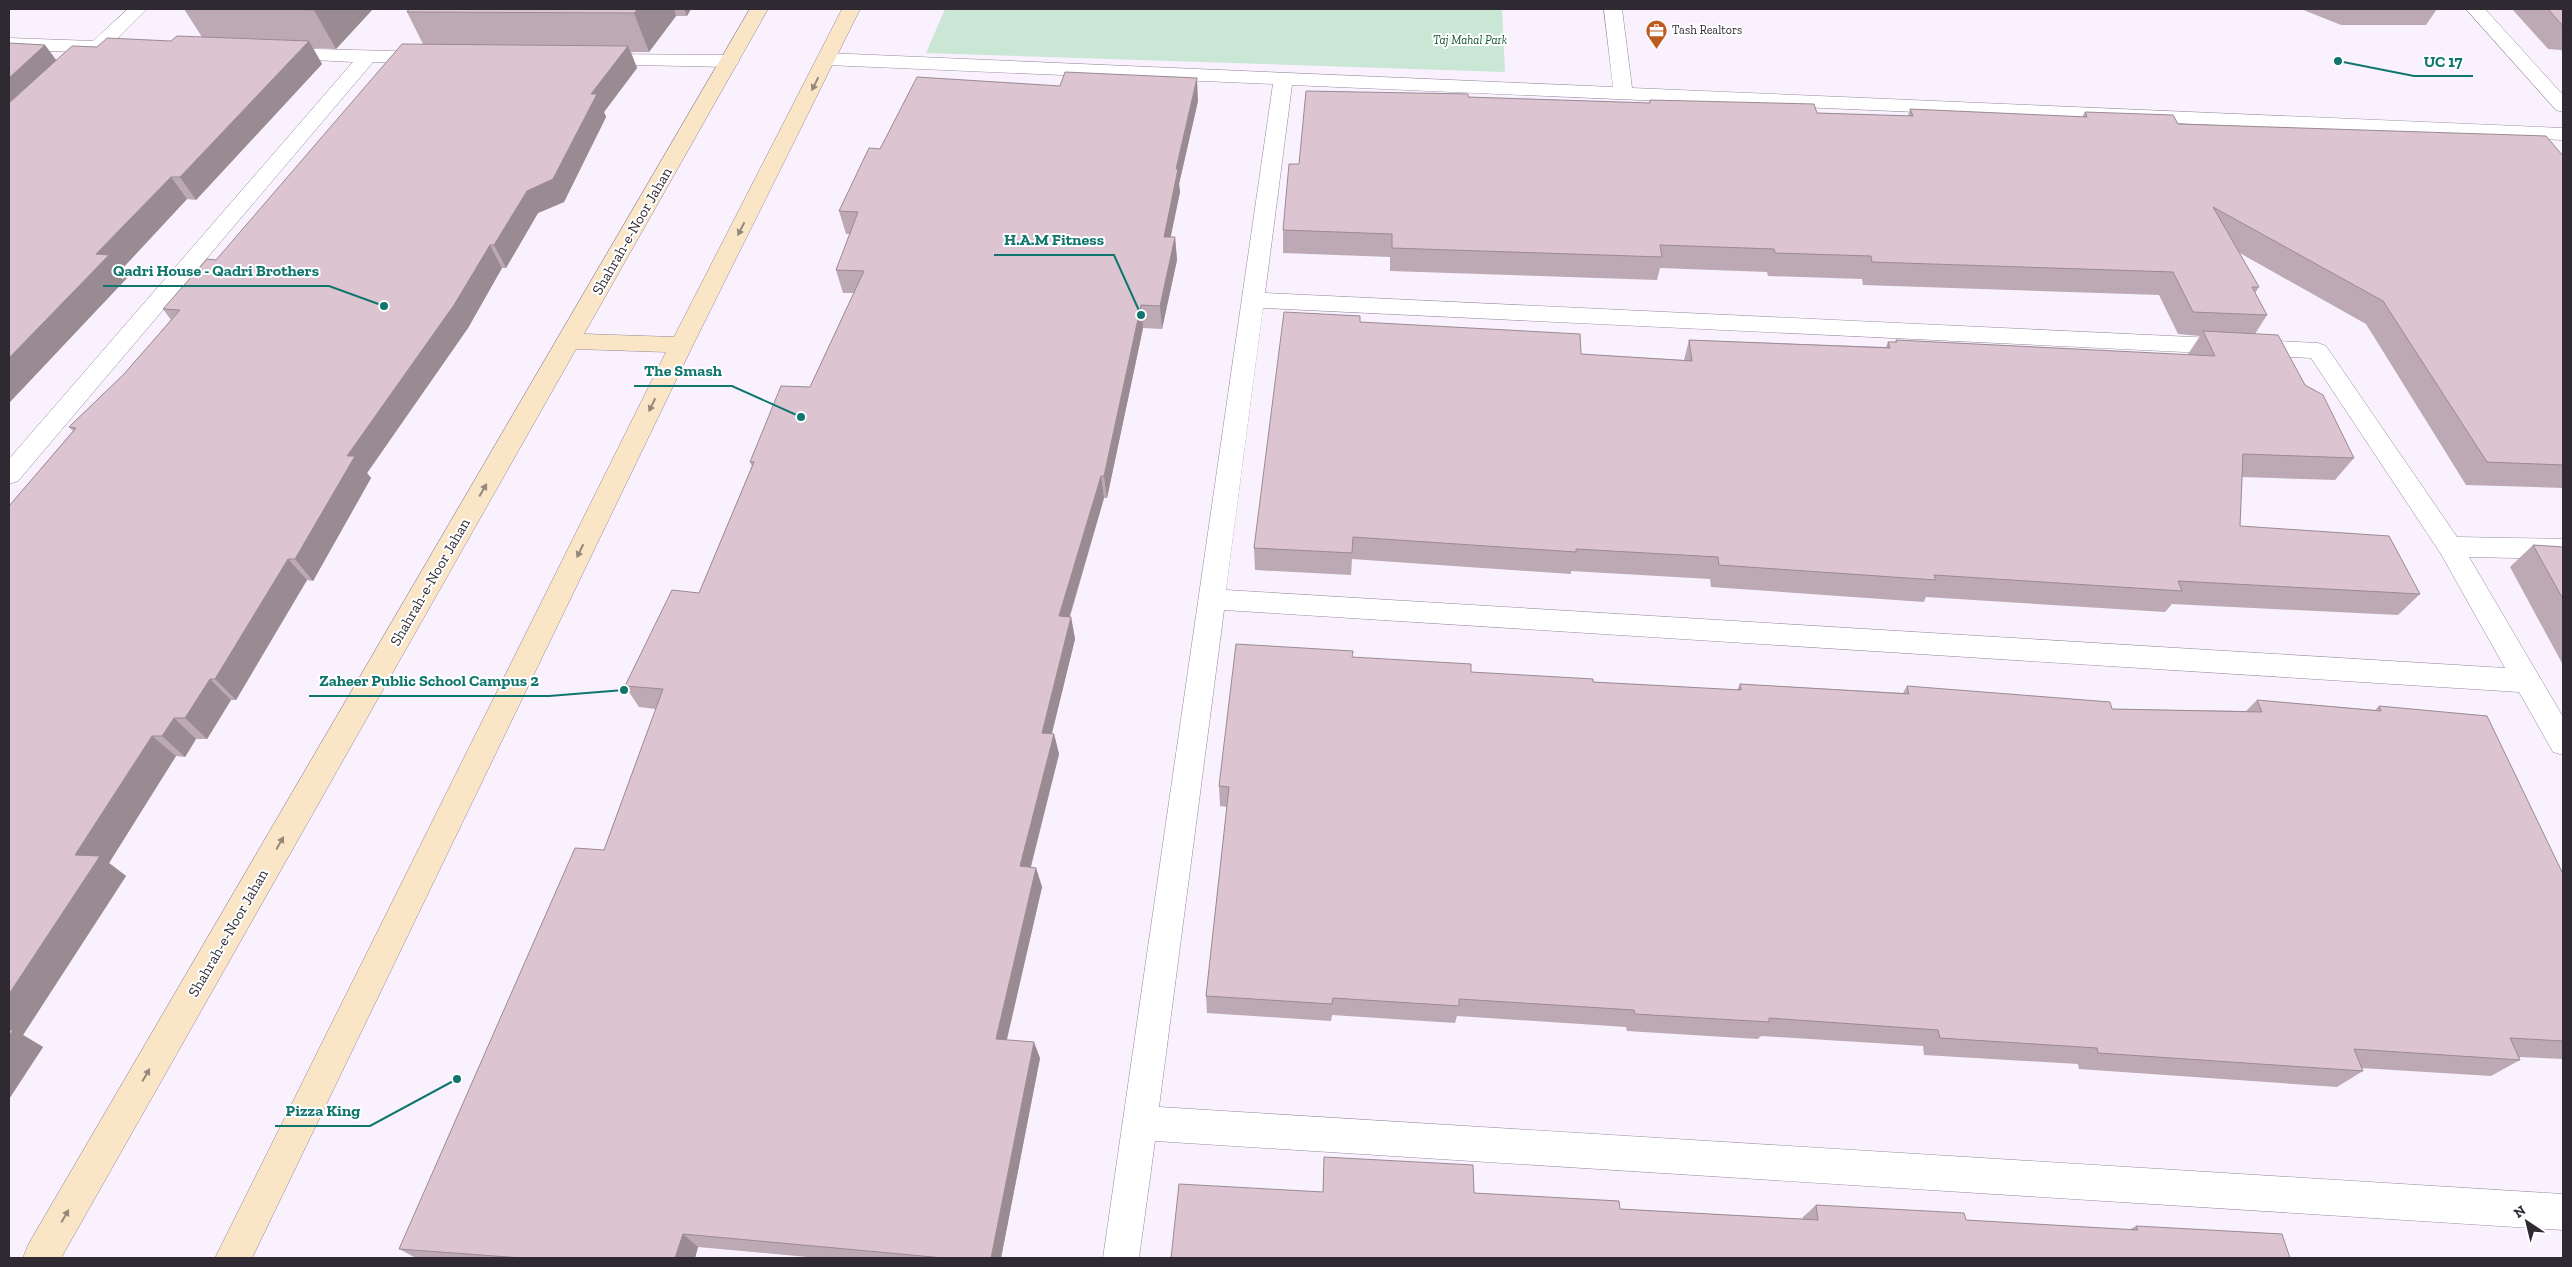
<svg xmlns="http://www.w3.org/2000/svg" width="2572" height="1267" viewBox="0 0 2572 1267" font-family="'Zilla Slab',serif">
	<rect width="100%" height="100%" fill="#f9f1fe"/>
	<!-- green -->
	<path fill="#cae6d4" d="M945,9H1502L1505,72L926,53Z"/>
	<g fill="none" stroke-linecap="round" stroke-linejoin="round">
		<defs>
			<g id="street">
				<path d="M128,9H147L114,42L142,44L144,48L142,52L102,53C96,59 92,60 83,58L81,54L82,52L9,50V38L93,41Z"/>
				<path d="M1604,9H1622L1632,88L2563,128V140L1292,85L1265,293L2318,343L2326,346L2457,537L2563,539V559L2469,557L2563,717V755L2553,752L2519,692L1224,610L1159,1107L2563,1194V1230L1155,1141L1139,1258H1103L1273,84L827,65L820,63L818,59L820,55L827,53L1613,87ZM1263,308L2311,358L2441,554L2505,668L1226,590Z"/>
				<path d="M2466,9H2485L2563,95V112L2556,110Z"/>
				<path d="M280,48L427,52L434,54L436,58L434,62L427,64L373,62L18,481L9,484V459L353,62L273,58L271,54L273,50Z"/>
				<path d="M597,54L730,55L737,57L739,61L737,65L730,67L590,64L588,60L590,56Z"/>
			</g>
			<path id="secondary" d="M750,9H768L584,334L674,337L842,9H860L693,345L252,1258H215L666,352L576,349L61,1258H23L28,1245Z"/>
		</defs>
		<!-- street casing -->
		<use href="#street" stroke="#94889c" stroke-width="1"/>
		<!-- secondary casing -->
		<use href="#secondary" stroke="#94889c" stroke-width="1"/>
		<!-- street -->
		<use href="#street" fill="#fff" fill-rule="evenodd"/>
		<!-- secondary -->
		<use href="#secondary" fill="#fae6c7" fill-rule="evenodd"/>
	</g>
	<!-- wall -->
	<g fill="#bda9b4">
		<path d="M184,9H373L336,49L313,48L322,64L196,200L187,199L121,270L127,278L9,403V43L45,45L56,60L97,47L171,41L202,37Z"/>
		<path d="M409,9H691L687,16H676L649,52H631L637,68L604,112L606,117L564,202L538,213L506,268H502L468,328L367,473L371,478L313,581L307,580L236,700H231L207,739H196L185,757L176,756L109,863L126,876L23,1035L43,1047L9,1099V506L73,431L69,427L124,374L171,320L163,309L216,260L423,44L407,12Z"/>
		<path d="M2301,9H2437L2426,25H2341Z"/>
		<path d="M2512,9H2563V52L2561,50L2548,49Z"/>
		<path d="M1060,86L1198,101L1179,184L1180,192L1170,237H1175L1177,260L1162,329L1143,328L1107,498H1104L1070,617H1071L1075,639L1052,733L1054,734L1059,754L1031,867L1036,868L1042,887L1007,1040L1040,1058L1001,1258H818L698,1247L695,1258H416L399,1249L604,850L656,709L639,707L625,686L699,593L752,466L750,462L810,387L854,293H843L836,270L850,234H846L839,211L880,149Z"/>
		<path d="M1468,97L1649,103L1650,100L1817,113L1908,116L1910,109L2082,117L2085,112L2178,124L2563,156V488L2466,485L2366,324L2238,252L2259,287L2255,293L2267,315L2255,334L2305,385L2354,458L2335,480L2242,477L2240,526L2420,594L2398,615L2172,604L2165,612L1926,597L1924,602L1711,587L1710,579L1571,571V574L1352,559L1351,575L1255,570L1254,548L1360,322L1581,354L1684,360L1689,340L1886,347L1888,342H1895L1896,340L2188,355V354L2200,336L2178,334L2159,295L1863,285L1862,279L1768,276L1767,272L1660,268L1657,280L1390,271V257L1283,253V230L1299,164Z"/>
		<path d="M2533,545L2563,547V665L2510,567Z"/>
		<path d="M1352,657L1471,672L1593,682L1737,690L1740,684L1903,693L1907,686L2112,709L2246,711L2257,700L2375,710L2379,706L2563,874V1059L2519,1057L2520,1060L2491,1076L2361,1068L2363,1071L2337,1087L2079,1069L2078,1064L1924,1055L1923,1046L1761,1036L1758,1039L1627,1031L1626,1027L1457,1016L1455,1023L1332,1015L1331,1021L1207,1013L1206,996L1227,807L1220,806L1219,786Z"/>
		<path d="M1322,1192L1474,1193L1620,1209L1803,1219L1802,1218L1816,1205L1966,1220L2129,1230L2136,1226L2290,1258Z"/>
	</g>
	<!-- shaded-wall -->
	<g fill="#9a8a92">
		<path d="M315,9H373L336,49L314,10Z"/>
		<path d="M638,9H674L676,16L649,52L634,13Z"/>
		<path d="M684,9H691L687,16Z"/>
		<path d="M309,41L322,64L196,200L180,177Z"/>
		<path d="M45,45L61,67L9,117V78Z"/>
		<path d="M628,46L637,68L604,112L606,117L564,202L538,213L506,268L494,245L527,191L591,94Z"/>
		<path d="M1197,78L1198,101L1179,184L1180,192L1166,260L1164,237L1176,169Z"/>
		<path d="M171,177L187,199L121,270L127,278L9,403V358L96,254Z"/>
		<path d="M1175,237L1177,260L1162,329L1160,306Z"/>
		<path d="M490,245L502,268L468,328L367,473L371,478L313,581L295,559L347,456Z"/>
		<path d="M1141,305L1143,328L1107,498L1104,476Z"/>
		<path d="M1101,476L1104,498L1063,638L1059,616Z"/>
		<path d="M288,559L307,580L236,700L215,679Z"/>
		<path d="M1071,617L1075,639L1047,753L1042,733Z"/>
		<path d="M210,679L231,700L207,739L185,718Z"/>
		<path d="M174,718L196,739L185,757L162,736Z"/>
		<path d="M1054,734L1059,754L1026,885L1020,866Z"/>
		<path d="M152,736L176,756L109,863L126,876L23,1035L43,1047L9,1099V994L75,855Z"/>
		<path d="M1036,868L1042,887L1003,1055L996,1039Z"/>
		<path d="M1034,1042L1040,1058L1001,1258H991Z"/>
		<path d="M683,1234L698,1247L695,1258H675Z"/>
	</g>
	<!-- building -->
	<g fill="#dcc5d1" stroke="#9a8a92">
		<path d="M283,9H315L314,10Z"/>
		<path d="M409,9H638L634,13L407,12Z"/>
		<path d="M2548,9H2563V26Z"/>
		<path d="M177,36L309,41L180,177H171L96,254L109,255L9,358V103L72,46L97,47L107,38L171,41Z"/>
		<path d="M9,43L45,45L9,78Z"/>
		<path d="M402,44L628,46L591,94H597L553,179L527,191L494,245H490L454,305L347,456H355L295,559H288L215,679H210L185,718H174L162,736H152L75,855L100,856L9,994V506L76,428L69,427L124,374L180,310L163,309L207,259L216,260Z"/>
		<path d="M1065,72L1197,78L1176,169H1178L1164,237H1175L1160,306L1141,305L1104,476H1101L1059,616L1071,617L1042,733L1054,734L1020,866L1036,868L996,1039L1034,1042L991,1258H944L683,1234L675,1258H522L399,1249L575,848L604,850L663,689L625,686L672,590L699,593L754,462H750L781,386L810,387L864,271L836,270L858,212L839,211L869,148L880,149L917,77L1060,86Z"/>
		<path d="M1306,91L1468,94V97L1650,103V100L1814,104L1817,113L1913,116L1910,109L2087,117L2085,112L2173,115L2178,124L2546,136L2563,156V465L2487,462L2383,301L2213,207L2259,287H2252L2267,315L2193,312L2173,272L1872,262L1871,256L1775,253L1774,249L1660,245L1662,257L1392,248V234L1283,230L1289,164H1299Z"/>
		<path d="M1284,312L1360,316V322L1580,334L1581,354L1692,361L1689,340L1890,348L1888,342H1897L1896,340L2215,356L2203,331L2278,335L2305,385L2323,395L2354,458L2243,454L2240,526L2389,536L2420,594L2178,581L2182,591L1934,575L1936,580L1719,565L1718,557L1576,549V552L1353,537L1352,553L1254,548Z"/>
		<path d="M2533,545L2563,547V599Z"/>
		<path d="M1236,644L1353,651L1352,657L1471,664V672L1593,679V682L1741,690L1740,684L1909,694L1907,686L2110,702L2112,709L2262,712L2257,700L2381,711L2379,706L2487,716L2563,874V1041L2510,1038L2520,1060L2354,1049L2363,1071L2098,1053L2097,1048L1940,1038L1938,1030L1769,1018V1022L1635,1014L1634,1010L1459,999V1006L1333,998L1332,1004L1206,996L1229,787L1219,786Z"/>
		<path d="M9,1030H13L9,1036Z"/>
		<path d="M1324,1157L1473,1165L1474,1193L1619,1201L1620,1209L1818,1220L1816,1205L1964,1213L1966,1220L2138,1230L2136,1226L2282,1234L2290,1258H1171L1179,1184L1323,1192Z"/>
	</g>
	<!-- one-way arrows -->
	<defs><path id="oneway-solid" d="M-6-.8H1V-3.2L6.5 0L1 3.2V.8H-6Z" transform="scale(1.25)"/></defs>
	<g fill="#94887c">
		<use href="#oneway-solid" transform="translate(815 84) rotate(117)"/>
		<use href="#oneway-solid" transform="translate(741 229) rotate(117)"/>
		<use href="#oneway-solid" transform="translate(652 405) rotate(116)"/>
		<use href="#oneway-solid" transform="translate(483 490) rotate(-60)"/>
		<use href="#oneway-solid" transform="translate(580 551) rotate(116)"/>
		<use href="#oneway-solid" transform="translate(280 843) rotate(-60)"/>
		<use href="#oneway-solid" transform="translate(146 1075) rotate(-60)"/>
		<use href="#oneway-solid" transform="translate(65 1216) rotate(-60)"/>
	</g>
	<!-- icons -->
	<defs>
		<symbol id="office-pin" viewBox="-11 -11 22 30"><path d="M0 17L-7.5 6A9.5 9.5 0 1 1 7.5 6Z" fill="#bd5a20" stroke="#fff"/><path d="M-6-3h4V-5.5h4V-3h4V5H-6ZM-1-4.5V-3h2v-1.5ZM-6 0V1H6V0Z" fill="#fff"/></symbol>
	</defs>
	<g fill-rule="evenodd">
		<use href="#office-pin" x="1644" y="18" width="25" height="34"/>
	</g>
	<g text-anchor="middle" stroke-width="4" stroke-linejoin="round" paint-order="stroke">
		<!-- far-poi labels -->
		<g font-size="12" fill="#2f2a32" stroke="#fff" text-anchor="start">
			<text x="1672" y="34">Tash Realtors</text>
		</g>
		<!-- far-park labels -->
		<g font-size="12" font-style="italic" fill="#105233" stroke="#fff">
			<text x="1470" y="44">Taj Mahal Park</text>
		</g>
		<!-- street labels -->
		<g font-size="15" fill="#2f2a32" stroke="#fff">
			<text transform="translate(632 231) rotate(-60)" y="5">Shahrah-e-Noor Jahan</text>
			<text transform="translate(430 582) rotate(-60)" y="5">Shahrah-e-Noor Jahan</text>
			<text transform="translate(228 933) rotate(-60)" y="5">Shahrah-e-Noor Jahan</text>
		</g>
	</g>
	<!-- callouts -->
	<path fill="none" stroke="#0f766e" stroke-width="2" d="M2338 61L2414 76H2473M1141 315L1114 255H994M384 306L329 286H103M801 417L732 386H634M624 690L549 696H309M457 1079L370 1126H275"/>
	<g fill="#0f766e" stroke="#fff" stroke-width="2">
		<circle cx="2338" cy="61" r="5"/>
		<circle cx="1141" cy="315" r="5"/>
		<circle cx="384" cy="306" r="5"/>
		<circle cx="801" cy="417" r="5"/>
		<circle cx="624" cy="690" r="5"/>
		<circle cx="457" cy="1079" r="5"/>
	</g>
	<g font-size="16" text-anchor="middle" font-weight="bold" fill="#0f766e" stroke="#fff" stroke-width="4" stroke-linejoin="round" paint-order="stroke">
		<text x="2443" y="67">UC 17</text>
		<text x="1054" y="245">H.A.M Fitness</text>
		<text x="216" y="276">Qadri House - Qadri Brothers</text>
		<text x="683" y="376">The Smash</text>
		<text x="429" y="686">Zaheer Public School Campus 2</text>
		<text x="323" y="1116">Pizza King</text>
	</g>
	<!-- border -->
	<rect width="2572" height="1267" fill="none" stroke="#2f2a32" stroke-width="20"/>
	<!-- north arrow -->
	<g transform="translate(2527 1222) rotate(325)" stroke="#ffffff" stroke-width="4" paint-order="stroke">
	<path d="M0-4L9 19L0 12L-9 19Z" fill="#2f2a32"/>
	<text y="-8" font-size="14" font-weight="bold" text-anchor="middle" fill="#2f2a32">N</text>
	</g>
</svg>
